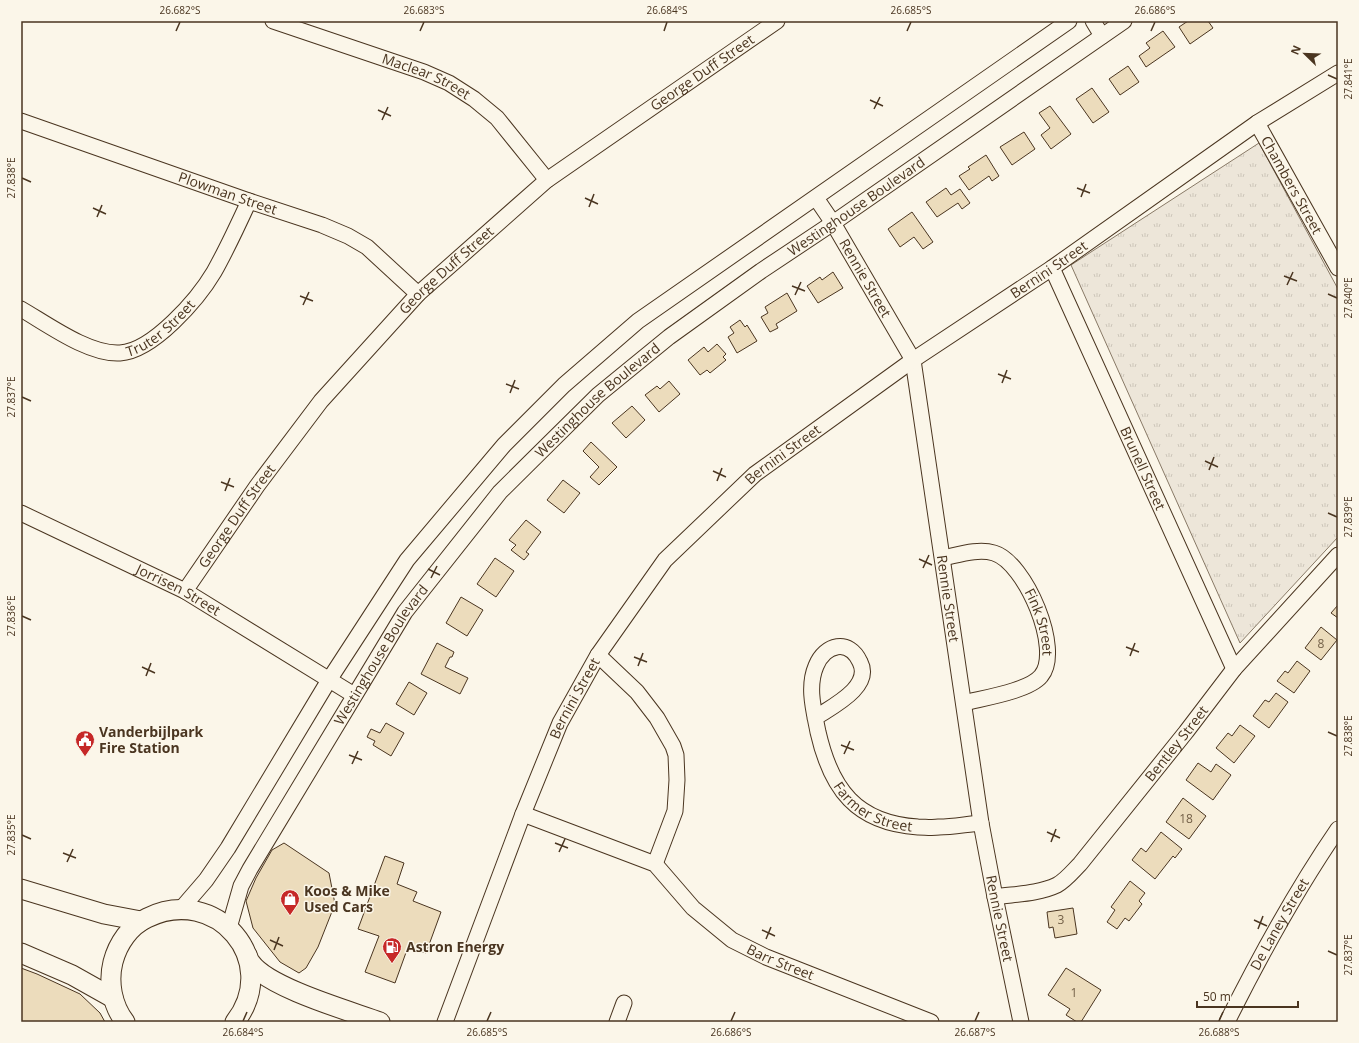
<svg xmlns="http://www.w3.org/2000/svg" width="1359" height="1043" viewBox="0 0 1359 1043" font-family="'Open Sans',sans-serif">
	<defs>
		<pattern id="park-tufts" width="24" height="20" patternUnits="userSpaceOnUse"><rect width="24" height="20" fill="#ede6d9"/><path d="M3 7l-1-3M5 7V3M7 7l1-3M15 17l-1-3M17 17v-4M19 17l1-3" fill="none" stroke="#cdc6ba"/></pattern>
	</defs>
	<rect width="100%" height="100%" fill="#fbf6e9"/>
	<!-- park -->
	<path fill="url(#park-tufts)" stroke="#887966" d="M1259,143L1338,289V537L1240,643L1071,265Z"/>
	<!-- building -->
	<g fill="#ecdcbc" stroke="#4a3520">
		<path d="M1188,21H1208L1213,28L1190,44L1179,27Z"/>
		<path d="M1163,31L1175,47L1146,67L1139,56L1150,48L1146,43Z"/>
		<path d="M1128,66L1139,82L1120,95L1109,79Z"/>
		<path d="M1092,88L1109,112L1093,123L1076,99Z"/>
		<path d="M1050,106L1071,134L1051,149L1041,135L1050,128L1039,113Z"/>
		<path d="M1024,132L1035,149L1012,165L1000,147Z"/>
		<path d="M986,155L999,176L992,181L989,176L969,190L959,176L970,169L968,167Z"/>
		<path d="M946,188L951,195L960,189L970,203L962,209L958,203L937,217L926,202Z"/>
		<path d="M912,212L933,242L923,249L914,237L900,247L888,229Z"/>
		<path d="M833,272L843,288L818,303L807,286L820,277L822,280Z"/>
		<path d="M787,293L797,311L776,324L778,328L770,332L761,317L768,313L765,307Z"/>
		<path d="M740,320L745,327L747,325L757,341L737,353L728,337L734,333L730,327Z"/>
		<path d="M717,344L726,354L723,357L726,360L710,373L707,370L700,375L688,360L704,347L708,352Z"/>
		<path d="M669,381L680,394L659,412L645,395L657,386L660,389Z"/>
		<path d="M632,406L645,420L626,438L612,423Z"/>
		<path d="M591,442L617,467L599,485L590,477L599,467L583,451Z"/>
		<path d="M563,480L580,493L564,513L547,500Z"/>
		<path d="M526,520L541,532L526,552L529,554L524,560L511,550L516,545L509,540Z"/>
		<path d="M495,558L514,571L496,597L477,584Z"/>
		<path d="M461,597L483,610L467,636L446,623Z"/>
		<path d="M1338,605V618L1331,613Z"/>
		<path d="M1321,627L1337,640L1321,660L1305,648Z"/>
		<path d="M437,643L454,652L452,657H450L445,667L468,678L460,694L421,674Z"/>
		<path d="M1297,661L1310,671L1294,693L1277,681L1285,671L1288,673Z"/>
		<path d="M409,682L427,693L414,715L396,704Z"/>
		<path d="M1276,693L1288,702L1269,728L1253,716L1265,700L1269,702Z"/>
		<path d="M386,723L404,733L391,756L373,745L375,741L367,737L371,729L380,733Z"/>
		<path d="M1240,725L1255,736L1234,763L1216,748L1228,733L1232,736Z"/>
		<path d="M1198,763L1211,772L1216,764L1231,775L1213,800L1186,780Z"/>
		<path d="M1183,798L1206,816L1189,839L1166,822Z"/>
		<path d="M1161,832L1182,849L1175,858L1173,856L1155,879L1132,860L1141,848L1146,852Z"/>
		<path d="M284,843L329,873L335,904L318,947L306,968L299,973L280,962L253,928L246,901L256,878L272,850Z"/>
		<path d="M385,856L404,863L397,884L417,892L413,901L441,912L426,953L408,947L395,983L365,972L379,936L358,929Z"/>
		<path d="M1130,881L1145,893L1139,901L1142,904L1129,921L1125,918L1117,929L1107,922L1115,910L1111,907Z"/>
		<path d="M1073,908L1077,934L1055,938L1053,927L1049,928L1047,912Z"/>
		<path d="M21,968L37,974L80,994L100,1013L105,1022H21Z"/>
		<path d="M1066,968L1101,990L1081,1022H1077L1066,1015L1070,1009L1048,995Z"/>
	</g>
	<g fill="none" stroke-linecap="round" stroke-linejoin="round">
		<defs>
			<g id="minor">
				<path id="s1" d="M273,21L424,72L449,83L474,99L497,118L547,180"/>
				<path d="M1093,21L1102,36"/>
				<path id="s2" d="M21,121L249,201L322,225L348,236L367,247L418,294"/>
				<path id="s3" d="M1257,123L1338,268"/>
				<path id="s4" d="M816,198L833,223L913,360L981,823L995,897L1021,1022"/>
				<path id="s5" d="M1052,268L1234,669"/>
				<path id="s6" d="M21,309C47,324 89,355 120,353C153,351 198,299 214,272C227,249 238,225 249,201"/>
				<path id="s7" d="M21,513L185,591L354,695"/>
				<path id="s8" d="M943,558C958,555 978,548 994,553C1025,562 1063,650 1041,676C1029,691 983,698 964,703"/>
				<path id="s9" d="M185,591L257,486L321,401L418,294L547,180L777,21"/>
				<path d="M598,655L637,692L657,718L673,746L676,755L677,780L675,811L655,864"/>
				<path id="s10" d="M815,718C831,707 873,687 860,662C849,638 825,644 816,666C807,687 814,711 818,732C831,789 856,823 918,827C925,827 932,828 939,827C953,827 967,824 981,823"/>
				<path id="s11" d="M523,814L655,864L693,908L732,940L766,957L931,1022"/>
				<path id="s12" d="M995,897C1015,894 1038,894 1057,885C1066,880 1073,871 1080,864L1186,732L1234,669L1338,555"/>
				<path d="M181,909L206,880L228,848L329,680L407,560L504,445L564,385L638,321L1069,21"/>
				<path id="s13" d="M229,928L241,886L250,869L405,612L500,492L598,395L669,337L761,271L833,223L1124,21"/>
				<path id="s14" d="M445,1022L523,814L560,723L598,655L665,560L755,474L913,360L1052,268L1257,123L1338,73"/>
				<path d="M617,1022L624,1003"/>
				<path id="s15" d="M1227,1022C1260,956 1296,890 1338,829"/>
			</g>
			<g id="major">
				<path d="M21,889L104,914L141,921"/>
				<path d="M21,953L72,975L113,998"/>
				<path d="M247,955C248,957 249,961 251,963C269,988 350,1011 380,1022"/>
				<path d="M125,1022C112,1005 108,982 113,962C118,943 130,926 147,918C216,884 282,961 235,1022"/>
			</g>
		</defs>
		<!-- minor casing -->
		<use href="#minor" stroke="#4a3520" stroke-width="17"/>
		<!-- major casing -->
		<use href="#major" stroke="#4a3520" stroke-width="21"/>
		<!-- minor -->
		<use href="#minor" stroke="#fbf6e9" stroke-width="15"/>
		<!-- major -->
		<use href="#major" stroke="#fbf6e9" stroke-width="19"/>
	</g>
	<!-- ticks -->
	<path fill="none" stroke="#4a3520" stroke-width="1.5" d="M176,31L180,22M420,31L424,22M664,31L667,22M907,31L911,22M1151,31L1155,22M1328,75L1337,79M870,100L883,106M874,109L880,97M378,110L391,116M382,120L388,107M22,178L31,182M1077,188L1090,193M1081,197L1086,184M585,198L598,204M589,207L594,194M93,208L106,214M97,217L102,205M1284,276L1297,281M1287,285L1293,272M792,286L805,291M1328,294L1337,298M795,295L801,282M300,296L313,301M303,305L309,292M998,374L1011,379M1002,383L1007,370M506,384L519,389M510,393L515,380M22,397L31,401M1205,461L1218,467M1209,470L1214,457M713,471L726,477M717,481L722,468M221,482L234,487M225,491L230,478M1328,513L1337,517M919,559L932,565M923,568L929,555M428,569L440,575M431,578L437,566M22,616L31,620M1126,647L1139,652M1130,656L1135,643M634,657L647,662M638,666L643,653M142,667L155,673M146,676L151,663M1328,732L1337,736M841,745L854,750M844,754L850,741M349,755L362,760M352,764L358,751M1047,832L1060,838M22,835L31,839M1051,842L1056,829M555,843L568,848M559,852L565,839M63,853L76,858M67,862L73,849M1254,920L1267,926M1258,929L1263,916M762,930L775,936M766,939L771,927M270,940L283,946M274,950L279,937M1328,951L1337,955M243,1021L247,1012M487,1021L491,1012M731,1021L735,1012M975,1021L979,1012M1219,1021L1223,1012"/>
	<!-- icons -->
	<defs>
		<symbol id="civic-pin" viewBox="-11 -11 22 30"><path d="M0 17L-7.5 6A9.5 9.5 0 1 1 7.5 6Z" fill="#c62828" stroke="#fbf6e9"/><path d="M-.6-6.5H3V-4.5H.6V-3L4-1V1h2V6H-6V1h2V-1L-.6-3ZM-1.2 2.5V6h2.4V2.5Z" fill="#fff"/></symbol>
		<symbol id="shop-pin" viewBox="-11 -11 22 30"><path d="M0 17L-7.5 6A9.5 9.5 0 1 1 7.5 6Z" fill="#c62828" stroke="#fbf6e9"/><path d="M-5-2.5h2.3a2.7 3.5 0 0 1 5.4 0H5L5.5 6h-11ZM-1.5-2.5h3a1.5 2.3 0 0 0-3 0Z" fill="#fff"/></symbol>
		<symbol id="fuel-pin" viewBox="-11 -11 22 30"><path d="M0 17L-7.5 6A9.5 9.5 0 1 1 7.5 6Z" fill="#c62828" stroke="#fbf6e9"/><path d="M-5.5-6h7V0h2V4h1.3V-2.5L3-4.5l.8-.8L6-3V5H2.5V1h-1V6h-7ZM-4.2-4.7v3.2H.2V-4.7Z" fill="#fff"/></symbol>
	</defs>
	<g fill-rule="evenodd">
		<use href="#civic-pin" x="74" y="729" width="22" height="30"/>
		<use href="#shop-pin" x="279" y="888" width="22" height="30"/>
		<use href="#fuel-pin" x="381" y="936" width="22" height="30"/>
	</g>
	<g text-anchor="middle" stroke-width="3" stroke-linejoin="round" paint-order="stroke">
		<!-- number labels -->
		<g font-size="12" fill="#725f47">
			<text x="1321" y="648">8</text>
			<text x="1186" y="823">18</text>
			<text x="1061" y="924">3</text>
			<text x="1074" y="997">1</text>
		</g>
		<!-- street labels -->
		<g font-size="14" fill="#4a3520" stroke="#fbf6e9">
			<text dy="5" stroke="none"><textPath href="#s9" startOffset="739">George Duff Street</textPath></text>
			<text dy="5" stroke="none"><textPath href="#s1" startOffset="163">Maclear Street</textPath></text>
			<text dy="5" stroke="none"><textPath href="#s3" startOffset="71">Chambers Street</textPath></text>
			<text dy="5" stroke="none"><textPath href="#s2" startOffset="219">Plowman Street</textPath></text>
			<text dy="5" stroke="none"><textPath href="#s13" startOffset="974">Westinghouse Boulevard</textPath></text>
			<text dy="5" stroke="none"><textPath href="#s14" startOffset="997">Bernini Street</textPath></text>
			<text dy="5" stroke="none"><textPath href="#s9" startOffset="415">George Duff Street</textPath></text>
			<text dy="5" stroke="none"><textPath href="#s4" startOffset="94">Rennie Street</textPath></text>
			<text dy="5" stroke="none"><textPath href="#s6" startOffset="158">Truter Street</textPath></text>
			<text dy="5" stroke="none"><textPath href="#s13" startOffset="650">Westinghouse Boulevard</textPath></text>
			<text dy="5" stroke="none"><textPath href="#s14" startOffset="673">Bernini Street</textPath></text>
			<text dy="5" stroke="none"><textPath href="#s5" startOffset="220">Brunell Street</textPath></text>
			<text dy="5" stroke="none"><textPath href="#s9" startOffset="91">George Duff Street</textPath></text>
			<text dy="5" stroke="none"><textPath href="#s7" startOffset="175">Jorrisen Street</textPath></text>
			<text dy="5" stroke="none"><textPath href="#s4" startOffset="430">Rennie Street</textPath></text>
			<text dy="5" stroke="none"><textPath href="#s8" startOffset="138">Fink Street</textPath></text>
			<text dy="5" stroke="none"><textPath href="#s13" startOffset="314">Westinghouse Boulevard</textPath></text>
			<text dy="5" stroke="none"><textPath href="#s14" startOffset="349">Bernini Street</textPath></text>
			<text dy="5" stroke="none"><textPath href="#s12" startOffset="249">Bentley Street</textPath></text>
			<text dy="5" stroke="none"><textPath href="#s10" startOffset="305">Farmer Street</textPath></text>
			<text dy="5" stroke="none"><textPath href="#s4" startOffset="754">Rennie Street</textPath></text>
			<text dy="5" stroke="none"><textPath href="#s15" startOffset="111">De Laney Street</textPath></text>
			<text dy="5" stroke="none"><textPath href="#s11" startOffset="303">Barr Street</textPath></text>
		</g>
		<!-- poi labels -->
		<g font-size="14" font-weight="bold" fill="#4a3520" stroke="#fbf6e9" text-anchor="start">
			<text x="99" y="737">Vanderbijlpark<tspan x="99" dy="16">Fire Station</tspan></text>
			<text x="304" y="896">Koos &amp; Mike<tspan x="304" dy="16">Used Cars</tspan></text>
			<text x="406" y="952">Astron Energy</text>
		</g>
	</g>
	<!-- border -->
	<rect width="1359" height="1043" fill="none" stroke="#fbf6e9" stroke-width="44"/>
	<!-- north arrow -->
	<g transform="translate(1305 54) rotate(293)" stroke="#fbf6e9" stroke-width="3" paint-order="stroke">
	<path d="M0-3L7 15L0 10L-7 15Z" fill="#4a3520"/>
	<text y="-6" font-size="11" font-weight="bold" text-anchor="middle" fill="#4a3520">N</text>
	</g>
	<!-- scale -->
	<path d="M1197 1001v6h101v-6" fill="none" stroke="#4a3520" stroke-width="2"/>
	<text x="1203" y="1001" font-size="12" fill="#4a3520" stroke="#fbf6e9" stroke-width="3" paint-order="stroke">50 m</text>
	<rect x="22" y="22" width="1315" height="999" fill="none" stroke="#4a3520" stroke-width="1.5"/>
	<g font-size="10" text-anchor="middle" fill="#4a3520">
		<text x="180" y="14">26.682°S</text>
		<text x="424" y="14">26.683°S</text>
		<text x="667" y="14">26.684°S</text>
		<text x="911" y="14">26.685°S</text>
		<text x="1155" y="14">26.686°S</text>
		<text transform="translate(1348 79) rotate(-90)" y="4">27.841°E</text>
		<text transform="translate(11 178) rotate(-90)" y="4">27.838°E</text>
		<text transform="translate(1348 298) rotate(-90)" y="4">27.840°E</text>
		<text transform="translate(11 397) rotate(-90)" y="4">27.837°E</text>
		<text transform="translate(1348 517) rotate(-90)" y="4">27.839°E</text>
		<text transform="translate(11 616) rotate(-90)" y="4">27.836°E</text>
		<text transform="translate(1348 736) rotate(-90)" y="4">27.838°E</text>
		<text transform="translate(11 835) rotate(-90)" y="4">27.835°E</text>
		<text transform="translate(1348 955) rotate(-90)" y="4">27.837°E</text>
		<text x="243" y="1036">26.684°S</text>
		<text x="487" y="1036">26.685°S</text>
		<text x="731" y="1036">26.686°S</text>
		<text x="975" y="1036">26.687°S</text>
		<text x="1219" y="1036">26.688°S</text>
	</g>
</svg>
